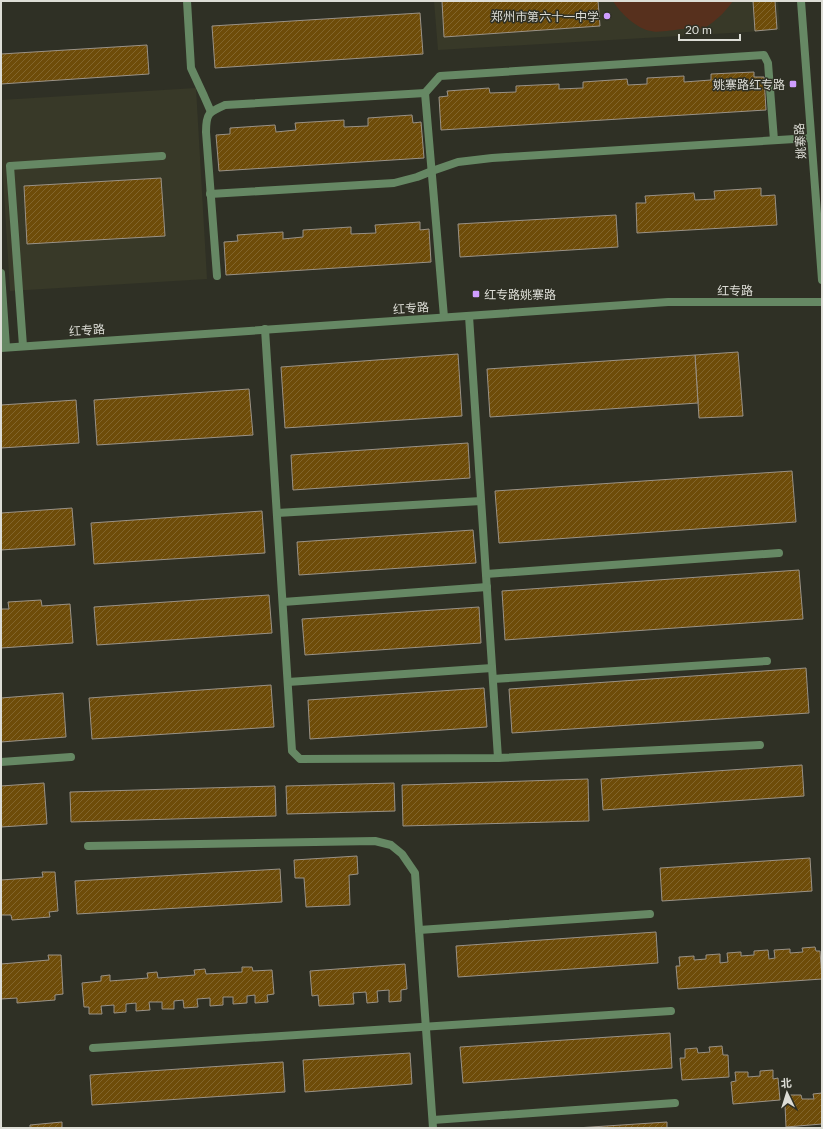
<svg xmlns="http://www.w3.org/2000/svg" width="823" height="1129" font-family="Lato,'Noto Sans SC',sans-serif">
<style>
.built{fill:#383928}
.pitch{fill:#57301d}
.building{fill:url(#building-hatch);stroke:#9a9287}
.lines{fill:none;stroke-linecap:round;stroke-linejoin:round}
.service{stroke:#668864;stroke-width:8}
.minor{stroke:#668864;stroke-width:8}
.tertiary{stroke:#668864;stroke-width:8}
.poi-dot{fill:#cf9dff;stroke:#2f3025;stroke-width:1.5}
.labels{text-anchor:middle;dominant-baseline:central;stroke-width:3;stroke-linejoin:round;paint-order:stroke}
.poi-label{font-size:12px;fill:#ddddd6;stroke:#2f3025;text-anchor:end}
.street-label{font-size:12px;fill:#ddddd6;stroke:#2f3025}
</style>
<defs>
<pattern id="building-hatch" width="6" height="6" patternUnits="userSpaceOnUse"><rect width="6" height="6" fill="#6e4c09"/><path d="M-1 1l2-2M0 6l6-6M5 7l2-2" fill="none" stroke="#82652c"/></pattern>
</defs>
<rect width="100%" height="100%" fill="#2f3025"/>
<g class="built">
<polygon points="434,1 778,1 780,30 438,50"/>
<polygon points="196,88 207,279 10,291 1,144 1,100"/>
</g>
<path class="pitch" d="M613,1H733C726,11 717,20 706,27C700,30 689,29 682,29C674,30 657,33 651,31C637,29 620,13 613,1Z"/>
<g class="building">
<polygon points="442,1 598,1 600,26 444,37"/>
<polygon points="753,1 775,1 777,29 755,31"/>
<polygon points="420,13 423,54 215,68 212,26"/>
<polygon points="147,45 149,74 1,84 1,54"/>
<polygon points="754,72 754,77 764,77 766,110 441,130 439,97 448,96 447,91 489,88 490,93 516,92 516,86 559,84 559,89 583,88 583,82 627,79 628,85 647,84 647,78 684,76 684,82 711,80 711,74"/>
<polygon points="412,115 413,123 421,122 424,158 219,171 216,135 230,134 230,128 275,125 276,132 296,130 295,123 344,120 344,127 368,126 368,118"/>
<polygon points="161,178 165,236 27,244 24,186"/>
<polygon points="761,188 761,196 775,195 777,225 637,233 636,203 646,203 645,196 694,193 695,200 715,199 714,191"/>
<polygon points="616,215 618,247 460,257 458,224"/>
<polygon points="420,222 420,230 429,229 431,262 226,275 224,242 238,241 237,235 283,232 283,239 303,237 303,230 351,227 351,234 376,233 375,225"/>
<polygon points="738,352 743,416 699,418 695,355"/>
<polygon points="458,354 462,416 285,428 281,367"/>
<polygon points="695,355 698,403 490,417 487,369"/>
<polygon points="249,389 253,435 97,445 94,400"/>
<polygon points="76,400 79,443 1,448 1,405"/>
<polygon points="468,443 470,478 293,490 291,455"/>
<polygon points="792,471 796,522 499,543 495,491"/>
<polygon points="72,508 75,545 1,550 1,513"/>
<polygon points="262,511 265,553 94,564 91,523"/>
<polygon points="473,530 476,563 299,575 297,542"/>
<polygon points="799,570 803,619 505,640 502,591"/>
<polygon points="269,595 272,633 97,645 94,607"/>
<polygon points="41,600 42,606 70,604 73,643 1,648 1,609 9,609 8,602"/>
<polygon points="479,607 481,643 305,655 302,619"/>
<polygon points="806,668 809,713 512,733 509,689"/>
<polygon points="271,685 274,727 92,739 89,698"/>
<polygon points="484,688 487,727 310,739 308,700"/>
<polygon points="63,693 66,737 1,742 1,698"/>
<polygon points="802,765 804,796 603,810 601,779"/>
<polygon points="588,779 589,821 403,826 402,785"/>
<polygon points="44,783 47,824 1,827 1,786"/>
<polygon points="394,783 395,811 287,814 286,786"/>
<polygon points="275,786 276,816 71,822 70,792"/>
<polygon points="357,856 358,874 349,875 350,905 306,907 304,878 295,878 294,860"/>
<polygon points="810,858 812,891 662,901 660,868"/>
<polygon points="280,869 282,902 77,914 75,881"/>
<polygon points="42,872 55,872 58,911 49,912 50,917 12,920 11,915 1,915 1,880 43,877"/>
<polygon points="656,932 658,963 458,977 456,946"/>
<polygon points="815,947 816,951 820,951 822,979 678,989 676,966 680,966 679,957 694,956 694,960 706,959 706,955 720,954 720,963 728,962 727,953 741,952 741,956 754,955 754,951 768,950 769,959 775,958 774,950 790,949 790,953 803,952 802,948"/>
<polygon points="48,955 61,955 63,994 55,995 55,1000 17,1003 17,998 1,999 1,964 49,960"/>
<polygon points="405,964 407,989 401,990 401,1001 389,1002 389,990 377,991 378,1002 367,1003 366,992 353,993 354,1004 319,1006 318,995 312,996 310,971"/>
<polygon points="242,967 252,967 253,971 272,970 274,994 267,995 268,1002 255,1003 255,995 247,996 247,1003 233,1004 233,997 223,997 223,1005 210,1006 210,998 197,999 198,1007 184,1008 183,1000 174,1001 174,1009 162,1009 162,1002 149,1002 150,1010 136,1011 136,1003 126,1004 126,1012 114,1013 114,1005 101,1006 102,1014 89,1014 89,1007 84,1007 82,983 101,981 101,976 110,975 110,981 148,978 147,973 157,972 158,978 195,975 194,970 205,969 206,974 242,972"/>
<polygon points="670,1033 672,1068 463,1083 460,1047"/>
<polygon points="722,1046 723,1055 728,1055 729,1077 682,1080 680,1058 685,1058 685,1049 697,1048 698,1053 710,1052 709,1047"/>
<polygon points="410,1053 412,1084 305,1092 303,1060"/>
<polygon points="283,1062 285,1092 92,1105 90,1075"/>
<polygon points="773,1070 773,1079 778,1078 780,1100 733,1104 731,1082 736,1081 735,1072 748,1072 748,1077 760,1076 760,1071"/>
<polygon points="822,1093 822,1124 786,1127 785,1105 789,1104 789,1095 801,1095 802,1099 814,1099 813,1094"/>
<polygon points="62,1122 62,1128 30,1128 30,1125"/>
<polygon points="667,1122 667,1128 576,1128"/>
</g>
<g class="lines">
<g class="service">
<polyline points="187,1 191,68 204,96 211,112"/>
<polyline points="425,93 440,76 764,55 768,63 774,140"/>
<polyline points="210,194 394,183 417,177 432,171 458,162 492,158 811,138"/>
<polyline points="1,273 6,347"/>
<path d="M217,276L206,132C206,113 209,112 225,105L425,93L444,317"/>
<polyline points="469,316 498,758"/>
<polyline points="265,329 292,751 300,759 498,758 760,745"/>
<polyline points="23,346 10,166 162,156"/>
<polyline points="277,513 481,501"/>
<polyline points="486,574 779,553"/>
<polyline points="283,602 487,587"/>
<polyline points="493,679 767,661"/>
<polyline points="288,682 492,668"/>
<polyline points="1,762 71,757"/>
<polyline points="88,846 375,841 391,845 402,854 415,873 433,1128"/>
<polyline points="419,930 650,914"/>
<polyline points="93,1048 671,1011"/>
<polyline points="433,1120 675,1103"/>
</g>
<polyline class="minor" points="801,1 822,280"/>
<polyline class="tertiary" points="1,348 668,302 822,302"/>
</g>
<g class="poi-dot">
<circle cx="607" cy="16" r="4"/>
<rect x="789" y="80" width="8" height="8" rx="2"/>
<rect x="472" y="290" width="8" height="8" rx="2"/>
</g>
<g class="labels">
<g class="poi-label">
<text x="599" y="16">郑州市第六十一中学</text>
<text x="785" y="84">姚寨路红专路</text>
<text x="484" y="294" text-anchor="start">红专路姚寨路</text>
</g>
<g class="street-label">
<text transform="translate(800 141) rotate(-94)">姚寨路</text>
<text x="735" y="290">红专路</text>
<text transform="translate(411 308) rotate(-4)">红专路</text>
<text transform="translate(87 330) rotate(-4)">红专路</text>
</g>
</g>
<rect width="823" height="1129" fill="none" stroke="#ddddd6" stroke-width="4"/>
<g transform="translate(787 1093) rotate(356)" stroke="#2f3025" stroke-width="3" paint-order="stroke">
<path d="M0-3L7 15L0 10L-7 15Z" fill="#ddddd6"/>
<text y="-6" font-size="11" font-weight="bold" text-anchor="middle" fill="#ddddd6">北</text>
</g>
<path d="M679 34v6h61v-6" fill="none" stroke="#ddddd6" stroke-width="2"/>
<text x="685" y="34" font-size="12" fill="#ddddd6" stroke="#2f3025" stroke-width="3" paint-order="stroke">20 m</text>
</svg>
